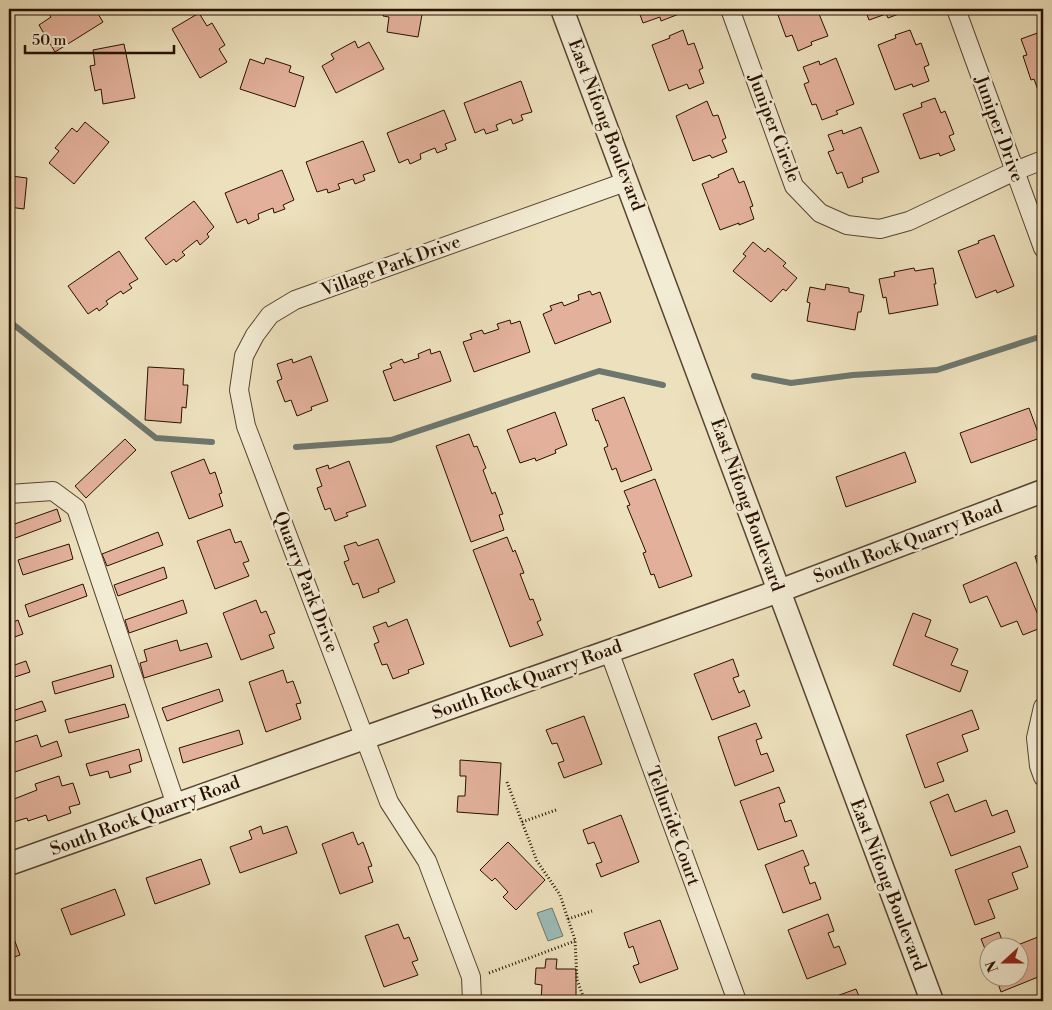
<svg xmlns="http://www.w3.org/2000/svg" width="1052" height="1010" font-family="'Libre Bodoni',serif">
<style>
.water{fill:#9bbcb8;stroke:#6d776e}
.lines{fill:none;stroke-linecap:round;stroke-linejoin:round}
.stream{stroke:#6d776e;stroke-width:6}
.building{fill:#e3b19b;stroke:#271000}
.minor-casing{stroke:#58442f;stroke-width:20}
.tertiary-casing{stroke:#58442f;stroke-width:25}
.path{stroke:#271000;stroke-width:3;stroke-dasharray:1 2.5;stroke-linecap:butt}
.minor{stroke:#f3ecd4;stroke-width:18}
.tertiary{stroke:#f3ecd4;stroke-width:22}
.labels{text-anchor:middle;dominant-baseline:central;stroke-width:5;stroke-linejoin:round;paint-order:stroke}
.street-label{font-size:18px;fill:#271000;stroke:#f3ecd4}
</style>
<rect width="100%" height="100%" fill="#ede1bd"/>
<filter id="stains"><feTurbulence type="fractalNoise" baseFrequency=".004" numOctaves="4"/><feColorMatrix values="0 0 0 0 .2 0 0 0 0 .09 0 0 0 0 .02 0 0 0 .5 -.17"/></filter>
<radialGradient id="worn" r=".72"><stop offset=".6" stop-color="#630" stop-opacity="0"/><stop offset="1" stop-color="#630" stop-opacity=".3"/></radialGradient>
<polygon class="water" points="552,908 563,936 548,941 537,913"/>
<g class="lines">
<g class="stream">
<polyline points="9,321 156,438 212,442"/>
<polyline points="754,376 791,383 853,375 937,370 1036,338"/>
<polyline points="296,447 391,440 599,371 663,385"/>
</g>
</g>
<g class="building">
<polygon points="53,9 95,9 103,22 55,52 39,25 51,17 48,12"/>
<polygon points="385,9 423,9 418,37 387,32 389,17 383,16"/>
<polygon points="638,9 677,9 679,14 661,21 660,17 643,23"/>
<polygon points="782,9 817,9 828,36 811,42 812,45 798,51 792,35 786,37 778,15 783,13"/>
<polygon points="865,9 903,9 904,12 888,18 886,14 869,20"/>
<polygon points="199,13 207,26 212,23 225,45 219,49 227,62 200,78 172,29"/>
<polygon points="683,30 688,45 694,43 703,68 699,70 704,83 689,89 687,84 669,91 652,45 670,38 669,36"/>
<polygon points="910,30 916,45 921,43 929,65 924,67 929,81 913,87 912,84 895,90 878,45 896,38 895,35"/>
<polygon points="1043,31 1043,104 1034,79 1031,80 1023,56 1027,55 1021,39"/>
<polygon points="355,41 358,48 369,42 384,69 336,93 322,66 334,59 331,54"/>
<polygon points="124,44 135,98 103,104 101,89 95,91 90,66 95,65 93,50"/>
<polygon points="266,58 291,66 289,72 304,77 295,107 240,89 250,59 264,64"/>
<polygon points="836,58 854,104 836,111 838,114 822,120 816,104 812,105 804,84 809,82 803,67 819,61 820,65"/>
<polygon points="521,81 532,112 521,115 523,120 513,124 511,119 496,125 498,130 486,134 484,129 475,133 464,103"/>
<polygon points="935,98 941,113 945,111 954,134 949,136 955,150 940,156 939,153 920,159 903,114 922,107 921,103"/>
<polygon points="707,101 713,116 718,115 726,138 722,140 727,152 712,158 710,155 693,161 676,116"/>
<polygon points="444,110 456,140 445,144 447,149 437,153 435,148 420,154 421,159 410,164 408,159 399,163 387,133"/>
<polygon points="85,122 109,142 74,184 49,163 59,151 55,148 72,128 77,132"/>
<polygon points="861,127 879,172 862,178 863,182 848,188 842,172 837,174 828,152 834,150 828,135 842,130 843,134"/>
<polygon points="363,141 375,171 363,175 365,180 355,184 353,179 338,184 340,189 328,193 327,189 317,192 306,162"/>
<polygon points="733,168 739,183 744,181 753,206 750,207 754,219 739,225 739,223 720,230 702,184 719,177 718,175"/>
<polygon points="9,169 11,170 11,176 27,178 24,209 9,207"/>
<polygon points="282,170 294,200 283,205 285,209 274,213 273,208 258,214 259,219 248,224 246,219 237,223 225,193"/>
<polygon points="194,201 214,227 207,234 209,237 200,245 197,240 182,252 185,255 176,262 174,259 166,265 145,238"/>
<polygon points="994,235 1014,286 997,293 996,290 976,298 958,251 979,243 978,241"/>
<polygon points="753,242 765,252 768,248 786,263 783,266 797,278 786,291 783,289 771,302 733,271 746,256 743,254"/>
<polygon points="119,251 138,279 129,284 132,288 123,294 121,291 106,301 108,304 99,311 97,308 88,314 68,286"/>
<polygon points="914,268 915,271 933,268 936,284 934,284 938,305 889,314 886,297 883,298 879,279 895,276 894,272"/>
<polygon points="826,284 849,288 849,292 864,295 861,312 858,312 855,330 807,321 810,303 807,302 810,287 825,290"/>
<polygon points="590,291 592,295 600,292 611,322 555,344 543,314 552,310 550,306 562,302 564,306 579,300 578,295"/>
<polygon points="510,320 511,324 520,321 530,352 474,372 463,342 472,339 470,334 482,330 484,334 499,329 497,324"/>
<polygon points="430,349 431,354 440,351 451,381 394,401 383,371 392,368 390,364 402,359 404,363 419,358 418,354"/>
<polygon points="311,356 328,401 311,407 312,410 297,416 291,400 285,402 277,381 282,379 277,364 292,359 293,363"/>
<polygon points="148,367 184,369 183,385 188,385 186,408 182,407 181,423 145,420"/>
<polygon points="624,397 652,470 621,482 616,468 612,470 604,448 608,446 598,420 596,421 592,409"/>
<polygon points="1029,408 1040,438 971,463 960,433"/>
<polygon points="555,412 567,445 555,450 556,453 536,461 535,458 520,463 507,430"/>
<polygon points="469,434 474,447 477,446 486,468 483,470 492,494 495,492 503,514 499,515 504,530 471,542 436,446"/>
<polygon points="125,439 136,450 86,498 75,486"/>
<polygon points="905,452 916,482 846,507 836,477"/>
<polygon points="204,459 210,474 215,472 222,493 219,494 223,506 189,519 171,472"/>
<polygon points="349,461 366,506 346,513 348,516 335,521 330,508 325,510 317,488 322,486 316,469 328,465 329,469"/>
<polygon points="655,479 692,576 659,588 654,574 651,575 643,553 646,552 627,506 630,505 624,491"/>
<polygon points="57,509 61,521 10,540 9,526"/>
<polygon points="230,529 235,543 241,541 249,561 243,563 249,576 215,589 197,541"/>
<polygon points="158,532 163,545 107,566 102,554"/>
<polygon points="507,537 513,552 515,550 524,573 520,574 530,600 533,599 541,620 537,622 543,635 510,647 473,550"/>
<polygon points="378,539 395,582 378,589 379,592 363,598 358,583 353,585 344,562 349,560 344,546 356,542 358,546"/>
<polygon points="69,544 73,559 23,575 18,560"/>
<polygon points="1043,554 1043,583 1035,556"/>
<polygon points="1016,562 1043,627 1023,635 1017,621 1001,627 987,596 970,603 963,585"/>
<polygon points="164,567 167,578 118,596 114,585"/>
<polygon points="83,584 87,596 29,617 25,605"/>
<polygon points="183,600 187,613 129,633 125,620"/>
<polygon points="256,600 261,613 266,611 275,633 269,635 274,648 241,660 223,613"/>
<polygon points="913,613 931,620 925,636 958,649 951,665 968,671 960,692 893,665"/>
<polygon points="407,619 424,664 408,670 409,673 393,679 387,664 382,665 374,644 379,642 373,627 386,622 388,627"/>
<polygon points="18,620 23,634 9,639 9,624"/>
<polygon points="177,640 180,651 207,643 212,657 144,678 140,663 147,661 144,650"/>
<polygon points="733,659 739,676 733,678 739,693 744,690 750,706 712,720 694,674"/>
<polygon points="26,661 30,672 9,679 9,667"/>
<polygon points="111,665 114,677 55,694 52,682"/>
<polygon points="283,670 287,683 293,681 301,703 296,704 301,719 266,732 249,682"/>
<polygon points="219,689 223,701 167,721 162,708"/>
<polygon points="42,701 46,711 9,723 9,712"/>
<polygon points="125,704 129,717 69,733 65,720"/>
<polygon points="972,710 979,729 962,735 968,751 937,763 944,781 925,788 906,735"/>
<polygon points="584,716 602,764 564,778 558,763 564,761 557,743 552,744 546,730"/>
<polygon points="756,723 762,738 756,740 761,755 767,753 774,771 735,786 718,737"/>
<polygon points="239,730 243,744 183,763 179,748"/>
<polygon points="37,735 41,747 57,741 62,756 9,774 9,744"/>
<polygon points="139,749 142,761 129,765 131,772 110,778 108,771 90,776 86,764"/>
<polygon points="460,760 501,763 498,815 457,812 458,796 465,796 466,776 460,776"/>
<polygon points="59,776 62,786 73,783 80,804 69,807 71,813 48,821 46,815 28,821 27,818 10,823 9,801 37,790 35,784"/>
<polygon points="779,787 785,802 779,804 785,822 791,820 797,836 758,850 740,801"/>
<polygon points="948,794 955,812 986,800 992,816 1007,810 1015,832 951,856 930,802"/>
<polygon points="621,815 639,862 601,877 596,864 602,862 594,842 588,844 583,830"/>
<polygon points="261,826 263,834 287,826 297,853 240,873 230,847 252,839 249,831"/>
<polygon points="353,832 358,845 363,842 372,866 368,867 373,882 340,894 322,844"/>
<polygon points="508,842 545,880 516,910 503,897 508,892 495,878 492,881 480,870"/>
<polygon points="1020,846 1028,867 1012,873 1018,889 988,900 995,918 975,925 955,870"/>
<polygon points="803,850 809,865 804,867 810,884 815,882 821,899 783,913 765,865"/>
<polygon points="201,859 210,884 155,904 146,878"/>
<polygon points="115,889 125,915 71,935 61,909"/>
<polygon points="828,914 834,931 828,933 834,948 839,946 846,964 807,979 788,930"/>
<polygon points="660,920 678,969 640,983 633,966 639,964 633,946 629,948 624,933"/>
<polygon points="398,924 404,939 409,937 418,960 412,962 418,975 384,987 365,936"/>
<polygon points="10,928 20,955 9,959 9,929"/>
<polygon points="999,932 1005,948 990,948 990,961 981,939"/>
<polygon points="1038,937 1043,951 1043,975 1001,992 996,978 1020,978 1020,948 1010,948"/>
<polygon points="546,959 557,959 556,969 576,969 576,1001 541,1001 542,985 535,984 536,968 545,968"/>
<polygon points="856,989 861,1001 823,1001"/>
</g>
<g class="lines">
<defs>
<g id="minor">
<polyline points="730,9 794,186 820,213 847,225 880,229 909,221 1015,171 1043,160"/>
<polyline points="956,9 1043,248"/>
<polyline points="9,494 53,491 76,508 176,805"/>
<polyline points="609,651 737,1001"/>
<polyline points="1043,707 1036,738 1039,766 1043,777"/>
<polyline points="472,1001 471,977 427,861 389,802 246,426 239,390 244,356 255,335 270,315 295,300 628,181"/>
</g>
<g id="tertiary">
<polyline points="562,9 932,1001"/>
<polyline points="9,864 779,591 1043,491"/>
</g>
</defs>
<use href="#minor" class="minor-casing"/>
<use href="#tertiary" class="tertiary-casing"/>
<g class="path">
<polyline points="507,782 522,822"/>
<polyline points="556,810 522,822 537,861 560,895 575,940 577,980 585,1001"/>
<polyline points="568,919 592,911"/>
<polyline points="489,973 575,941"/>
</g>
<use href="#minor" class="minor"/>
<use href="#tertiary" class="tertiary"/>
</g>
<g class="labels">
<g class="street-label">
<text transform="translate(606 125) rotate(69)">East Nifong Boulevard</text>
<text transform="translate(774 128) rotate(69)">Juniper Circle</text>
<text transform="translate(999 129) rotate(70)">Juniper Drive</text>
<text transform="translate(391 266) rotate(-20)">Village Park Drive</text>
<text transform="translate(747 505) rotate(70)">East Nifong Boulevard</text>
<text transform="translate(908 542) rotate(-21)">South Rock Quarry Road</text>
<text transform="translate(306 582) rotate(69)">Quarry Park Drive</text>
<text transform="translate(527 680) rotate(-20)">South Rock Quarry Road</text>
<text transform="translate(145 816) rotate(-20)">South Rock Quarry Road</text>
<text transform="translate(673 826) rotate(70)">Telluride Court</text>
<text transform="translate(888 885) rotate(69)">East Nifong Boulevard</text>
</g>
</g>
<rect width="1052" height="1010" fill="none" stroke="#ede1bd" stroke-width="30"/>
<rect x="10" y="10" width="1032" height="990" fill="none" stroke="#271000" stroke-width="2.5"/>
<rect x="15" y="15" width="1022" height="980" fill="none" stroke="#271000"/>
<g transform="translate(1004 962) rotate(249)"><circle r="24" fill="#f3ecd4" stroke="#a1947f"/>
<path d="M0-4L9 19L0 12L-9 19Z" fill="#8f2418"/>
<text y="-8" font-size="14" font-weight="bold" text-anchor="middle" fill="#271000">N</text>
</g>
<path d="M25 45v8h149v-8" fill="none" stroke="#271000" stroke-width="2.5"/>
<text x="32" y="45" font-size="15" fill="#271000" stroke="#f3ecd4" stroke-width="4" paint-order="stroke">50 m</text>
<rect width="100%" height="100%" filter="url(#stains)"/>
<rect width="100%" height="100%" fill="url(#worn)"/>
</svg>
